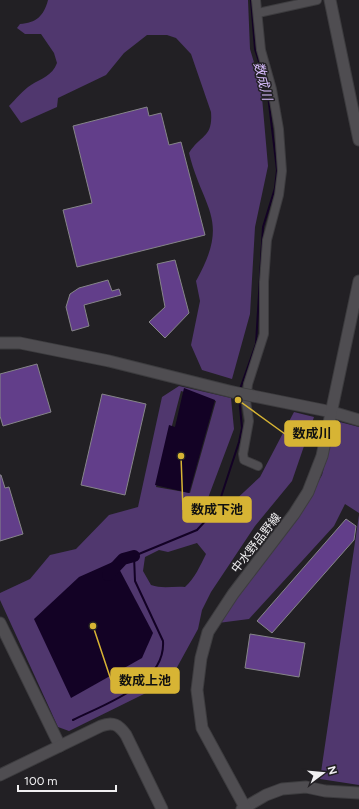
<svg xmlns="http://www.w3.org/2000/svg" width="359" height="809" font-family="Figtree,'Noto Sans JP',sans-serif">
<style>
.green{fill:#50376e;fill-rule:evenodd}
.water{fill:#130225}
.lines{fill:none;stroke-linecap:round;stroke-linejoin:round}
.stream{stroke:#130225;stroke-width:2}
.river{stroke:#130225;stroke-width:12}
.building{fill:#623e8a;stroke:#868589}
.street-casing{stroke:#3d3c3f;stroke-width:10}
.secondary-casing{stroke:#3d3c3f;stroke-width:13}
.street{stroke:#4f4d51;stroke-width:8}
.secondary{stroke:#4f4d51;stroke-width:11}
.secondary-bridge-casing{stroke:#3d3c3f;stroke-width:13;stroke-linecap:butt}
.secondary-bridge{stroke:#4f4d51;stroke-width:11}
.labels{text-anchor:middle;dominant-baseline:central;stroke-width:3;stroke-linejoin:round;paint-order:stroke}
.street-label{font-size:12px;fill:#f0eff1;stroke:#222024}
.water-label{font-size:13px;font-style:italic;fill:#d8bdfd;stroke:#222024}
.leader{fill:none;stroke:#d7b434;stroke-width:1.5}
.callout-dot{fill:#d7b434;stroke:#222024;stroke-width:1.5}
.callout{fill:#d7b434;stroke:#d7b434;stroke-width:1.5}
.callout-label{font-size:13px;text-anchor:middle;font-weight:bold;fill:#111}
</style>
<rect width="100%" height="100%" fill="#222024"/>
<g class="green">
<path d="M48,0H248L250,49L261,86L268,166L255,227L250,314L232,379L202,370L191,345L200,301L196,281C231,219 203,210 189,153C201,134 213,138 211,112L191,54L176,38L167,35H147L124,53L106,75L58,98L57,107L21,123L9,106C16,99 23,90 31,85C42,78 52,76 57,63L54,53L41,34H25L17,28L20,24C36,23 44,16 48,0Z"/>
<path d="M179,386L231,398L234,429L208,498L196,512L214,520L260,477L294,412L314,417L292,481L255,526L211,592L202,610L198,629L175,671L148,692L69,731L58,727L0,600V593L30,579L50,555L76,549L109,515L138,507L162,397ZM181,391L216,401L190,493L156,487ZM197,543L206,554C200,566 195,578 185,587C173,586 162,589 151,585L143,571L145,557L159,550L168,552Z"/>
<polygon points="336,421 359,427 359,513 345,504 334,526 249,619 218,623 302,511 322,475"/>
<polygon points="359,515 359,785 320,779"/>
</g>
<g class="water">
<polygon points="184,388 215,400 189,493 155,485 169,425 175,427"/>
<polygon points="115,561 153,633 142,658 71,698 34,619 79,577"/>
</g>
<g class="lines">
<g class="stream">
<polyline points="240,389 256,344 263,227 275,188 277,170 267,87 255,49 251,0"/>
<path d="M73,720C105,704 166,684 163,641L135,581L134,556L197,530L210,516L220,500L239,442L242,428L239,397"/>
</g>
<polyline class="river" points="108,575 123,559 134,556"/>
</g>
<g class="building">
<polygon points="147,107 149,116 161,113 169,145 181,142 205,235 77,267 63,210 92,203 73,126"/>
<polygon points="175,260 189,313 165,338 149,322 165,307 157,264"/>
<polygon points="108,280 112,291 119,289 121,295 84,305 89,326 72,331 66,307 70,294 79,288"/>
<polygon points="37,364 51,412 3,426 0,416 0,374"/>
<polygon points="102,394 146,404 125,495 81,485"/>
<polygon points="0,475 1,475 5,488 9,487 23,534 0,541"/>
<polygon points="346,519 356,526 354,540 272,633 257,621"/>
<polygon points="250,634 305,643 299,677 245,668"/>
</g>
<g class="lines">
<defs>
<g id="street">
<polyline points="256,0 261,50 272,89 279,129 282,171 279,195 267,240 264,282 264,334 248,384 246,401 249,421 243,454 244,460 258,466"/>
<polyline points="258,13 317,0"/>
</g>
<g id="secondary">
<polyline points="330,0 359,140"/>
<polyline points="0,343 20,343 109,361 233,392"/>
<polyline points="253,396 332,412 359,420"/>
<polyline points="0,623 60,746"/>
<path d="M0,775L101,726C113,721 119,725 126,735L162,809"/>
<polyline points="242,809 266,795 282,789 306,787 325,791 359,793"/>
<polyline points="246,809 202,728 197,690 201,658 208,632 233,594 294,514 308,492 322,456 359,281"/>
</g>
</defs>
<use href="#street" class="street-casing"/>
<use href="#secondary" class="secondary-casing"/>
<use href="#street" class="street"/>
<use href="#secondary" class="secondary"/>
<defs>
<polyline id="secondary-bridge" points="233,392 253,396"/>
</defs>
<use href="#secondary-bridge" class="secondary-bridge-casing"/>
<use href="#secondary-bridge" class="secondary-bridge"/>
</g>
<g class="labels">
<g class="street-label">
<text transform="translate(256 543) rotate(-52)">中水野品野線</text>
</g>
<g class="water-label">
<text transform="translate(263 81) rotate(76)">数成川</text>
</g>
</g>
<path class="leader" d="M238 400L285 434M181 456L183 510M93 626L111 680"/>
<g class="callout-dot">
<circle cx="238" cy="400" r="4"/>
<circle cx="181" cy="456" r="4"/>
<circle cx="93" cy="626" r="4"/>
</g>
<g class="callout">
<rect x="285" y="421" width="55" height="25" rx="4"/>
<rect x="183" y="497" width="68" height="25" rx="4"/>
<rect x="111" y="668" width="68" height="25" rx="4"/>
</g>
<g class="callout-label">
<text x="312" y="438">数成川</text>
<text x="217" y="514">数成下池</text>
<text x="145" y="685">数成上池</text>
</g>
<g transform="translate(323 773) rotate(74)" stroke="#222024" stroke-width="3" paint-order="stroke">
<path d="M0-3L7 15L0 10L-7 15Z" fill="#f0eff1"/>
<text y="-6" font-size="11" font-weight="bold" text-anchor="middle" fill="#f0eff1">N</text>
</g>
<path d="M18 785v6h98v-6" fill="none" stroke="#f0eff1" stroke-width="2"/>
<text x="24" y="785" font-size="12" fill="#f0eff1" stroke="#222024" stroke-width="3" paint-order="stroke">100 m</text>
</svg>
